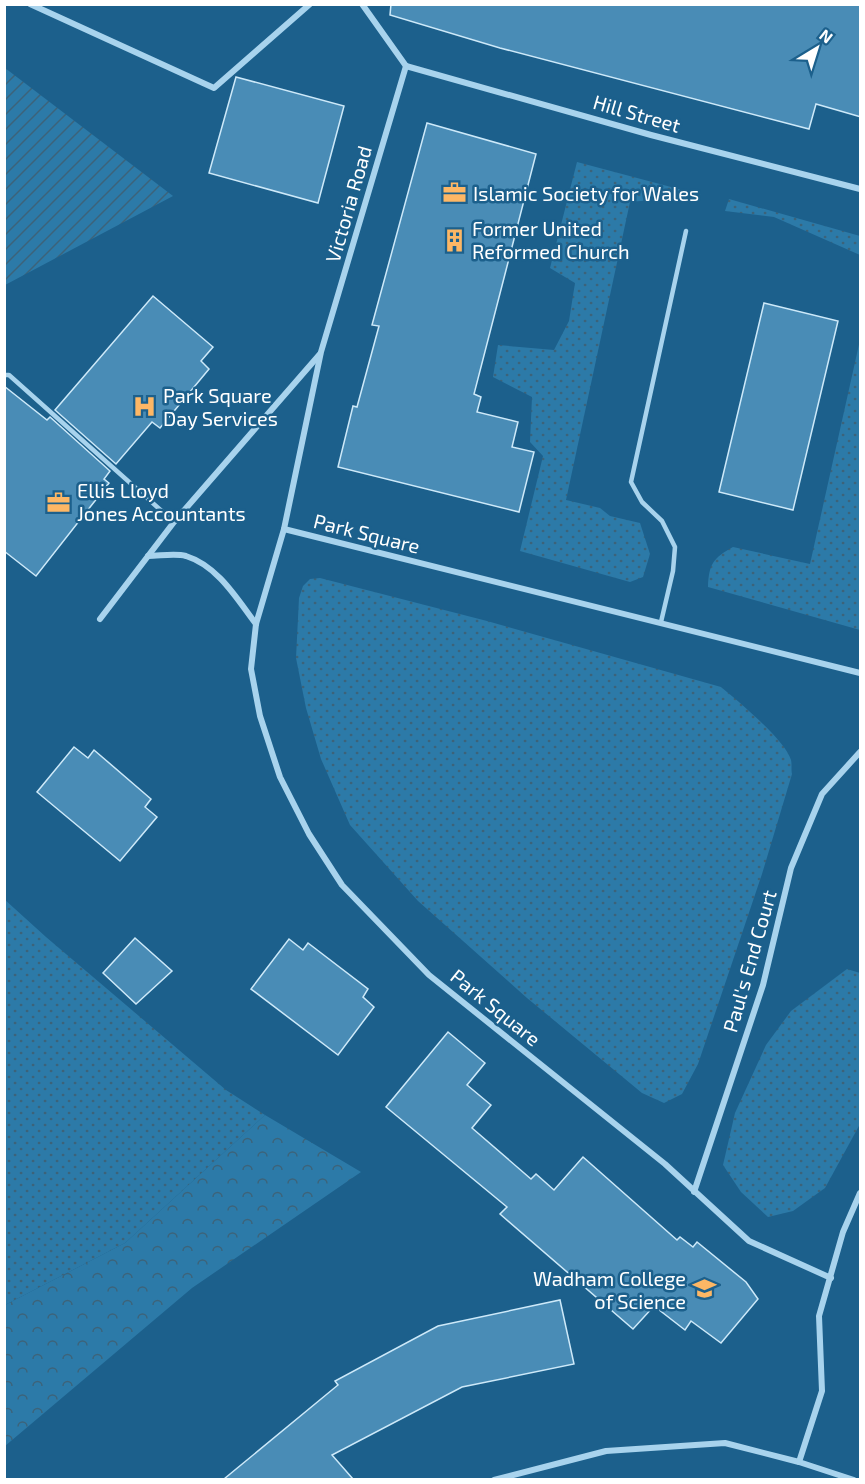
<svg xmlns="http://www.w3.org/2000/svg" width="865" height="1484" font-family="'Exo 2',sans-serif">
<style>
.grass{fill:url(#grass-dots)}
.forest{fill:url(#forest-crowns)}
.garden{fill:url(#garden-furrows)}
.building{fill:#498cb6;stroke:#cde9f9;stroke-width:1.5}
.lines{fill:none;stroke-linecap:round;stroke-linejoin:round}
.service{stroke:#a8d3ed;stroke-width:4.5}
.minor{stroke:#a8d3ed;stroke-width:6}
.labels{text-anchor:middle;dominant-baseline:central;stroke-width:5;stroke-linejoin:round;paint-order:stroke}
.street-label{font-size:20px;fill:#fff;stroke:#1c608c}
.poi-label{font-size:20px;fill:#fff;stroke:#1c608c;text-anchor:start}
</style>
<defs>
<pattern id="grass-dots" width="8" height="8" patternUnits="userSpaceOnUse" patternTransform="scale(1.5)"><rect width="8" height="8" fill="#2c7aa8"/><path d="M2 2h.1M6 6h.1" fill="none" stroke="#3c637a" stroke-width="1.8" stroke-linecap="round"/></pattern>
<pattern id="forest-crowns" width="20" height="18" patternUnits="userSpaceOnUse" patternTransform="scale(1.5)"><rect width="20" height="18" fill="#2c7aa8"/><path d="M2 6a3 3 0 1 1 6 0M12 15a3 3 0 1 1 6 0" fill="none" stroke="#3c637a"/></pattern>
<pattern id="garden-furrows" width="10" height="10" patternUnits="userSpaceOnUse" patternTransform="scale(1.5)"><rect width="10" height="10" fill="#2c7aa8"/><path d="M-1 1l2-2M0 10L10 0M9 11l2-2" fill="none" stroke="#3c637a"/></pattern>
</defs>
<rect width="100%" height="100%" fill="#1c608c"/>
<g class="grass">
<polygon points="577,162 701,195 630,202 566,500 600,508 610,516 640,523 650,554 643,577 630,582 520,551 543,456 530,442 532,397 493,377 498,345 554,350 569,321 575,283 550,268"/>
<polygon points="729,199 860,236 860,255 774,217 725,211"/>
<path d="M860,340V630L708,587C709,564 713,558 733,547L810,564Z"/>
<path d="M320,578L487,621L721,687C738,701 785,740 791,760C792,764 791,770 792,774L762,874L698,1064L682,1094L664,1103L642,1093L527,998L418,901L350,825L321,759L306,708L296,658L299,598L303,586L310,579Z"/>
<polygon points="4,899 46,937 226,1090 265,1115 125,1243 5,1305"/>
<polygon points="847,969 860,973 860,1124 825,1188 793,1211 768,1217 741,1192 723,1165 735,1113 766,1045 791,1011"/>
</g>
<polygon class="forest" points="265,1115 361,1172 192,1288 5,1446 5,1305 125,1243"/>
<polygon class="garden" points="5,68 173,196 5,285 4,285"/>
<g class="building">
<polygon points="391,4 861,4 861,117 816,104 809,129 500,48 390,15"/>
<polygon points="236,77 344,106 318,203 209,173"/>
<polygon points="427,123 536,154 474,394 481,397 477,412 518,422 512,447 534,452 519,512 338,467 353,406 357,407 379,326 372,325"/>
<polygon points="153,296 213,347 201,361 209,369 160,428 152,422 116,464 55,410"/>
<polygon points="764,303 838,321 793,510 719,492"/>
<polygon points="4,386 47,420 50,417 110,471 104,479 109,483 36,576 4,551"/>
<polygon points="74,747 88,758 94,750 151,799 145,807 157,817 120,861 37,792"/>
<polygon points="135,938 172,971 136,1004 103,973"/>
<polygon points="289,939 303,950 308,943 368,989 363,997 374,1007 338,1055 251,989"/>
<polygon points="448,1032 485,1063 467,1085 491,1105 472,1128 531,1179 536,1174 554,1190 583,1157 677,1240 680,1237 693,1247 697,1242 746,1282 758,1299 721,1343 691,1321 685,1330 654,1306 633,1329 500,1214 507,1207 386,1107"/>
<polygon points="560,1300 574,1364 462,1387 332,1455 353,1479 224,1479 338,1385 335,1381 438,1326"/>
</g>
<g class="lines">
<g class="service">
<polyline points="4,375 9,375 174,522"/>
<polyline points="661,622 673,571 675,547 662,521 642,502 631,482 686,231"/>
</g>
<g class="minor">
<polyline points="30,4 214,88 310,4"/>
<polyline points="362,4 406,66"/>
<polyline points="406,66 321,352 284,529 256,624 251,669 260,716 280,777 309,834 342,885 429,975 665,1164 749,1241 831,1278"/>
<polyline points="406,66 651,135 860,189"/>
<polyline points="284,529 860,673"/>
<path d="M148,556C160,556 175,553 186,556C218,566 237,599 256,624"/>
<polyline points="100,619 174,522 320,354"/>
<polyline points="694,1192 763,985 791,868 822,794 860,752"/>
<polyline points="494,1480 606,1451 725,1443 799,1462"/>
<polyline points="854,1480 799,1462 822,1391 819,1316 843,1232 860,1193"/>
</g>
</g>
<defs>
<symbol id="office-bare" viewBox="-9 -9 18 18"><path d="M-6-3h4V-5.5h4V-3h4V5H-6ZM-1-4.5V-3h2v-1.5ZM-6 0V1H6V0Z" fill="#fdb765" stroke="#1c608c" stroke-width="2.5" paint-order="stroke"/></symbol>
<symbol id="building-bare" viewBox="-9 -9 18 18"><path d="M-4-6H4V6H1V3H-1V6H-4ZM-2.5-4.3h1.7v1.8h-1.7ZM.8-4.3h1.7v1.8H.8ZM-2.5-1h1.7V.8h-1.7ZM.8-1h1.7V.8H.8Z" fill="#fdb765" stroke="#1c608c" stroke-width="2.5" paint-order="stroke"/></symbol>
<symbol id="hospital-bare" viewBox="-9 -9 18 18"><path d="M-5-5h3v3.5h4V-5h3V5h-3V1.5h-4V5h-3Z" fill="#fdb765" stroke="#1c608c" stroke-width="2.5" paint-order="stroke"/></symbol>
<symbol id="university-bare" viewBox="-9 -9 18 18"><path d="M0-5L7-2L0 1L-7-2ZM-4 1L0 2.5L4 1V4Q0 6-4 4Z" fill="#fdb765" stroke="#1c608c" stroke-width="2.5" paint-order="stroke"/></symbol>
</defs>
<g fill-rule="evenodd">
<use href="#office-bare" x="438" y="176" width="33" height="33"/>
<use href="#building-bare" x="438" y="224" width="33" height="33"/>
<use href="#hospital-bare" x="128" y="390" width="33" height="33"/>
<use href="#office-bare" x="42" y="486" width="33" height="33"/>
<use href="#university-bare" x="688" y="1272" width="33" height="33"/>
</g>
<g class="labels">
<g class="street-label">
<text transform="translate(637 113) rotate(16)">Hill Street</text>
<text transform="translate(348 204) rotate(-74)">Victoria Road</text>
<text transform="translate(367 533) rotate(14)">Park Square</text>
<text transform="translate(749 961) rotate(-74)">Paul's End Court</text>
<text transform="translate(496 1007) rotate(39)">Park Square</text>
</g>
<g class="poi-label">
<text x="473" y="193">Islamic Society for Wales</text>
<text x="472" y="228">Former United<tspan x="472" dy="23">Reformed Church</tspan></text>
<text x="163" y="395">Park Square<tspan x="163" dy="23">Day Services</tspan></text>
<text x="77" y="490">Ellis Lloyd<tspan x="77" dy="23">Jones Accountants</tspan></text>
<text x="686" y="1278" text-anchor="end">Wadham College<tspan x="686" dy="23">of Science</tspan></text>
</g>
</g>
<rect width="865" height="1484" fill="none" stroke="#ffffff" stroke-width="12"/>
<g transform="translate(817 48) rotate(38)" stroke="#1c608c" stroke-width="4.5" paint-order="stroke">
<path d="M0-4.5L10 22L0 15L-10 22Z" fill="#ffffff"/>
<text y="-9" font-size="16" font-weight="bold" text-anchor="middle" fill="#ffffff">N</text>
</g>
</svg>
